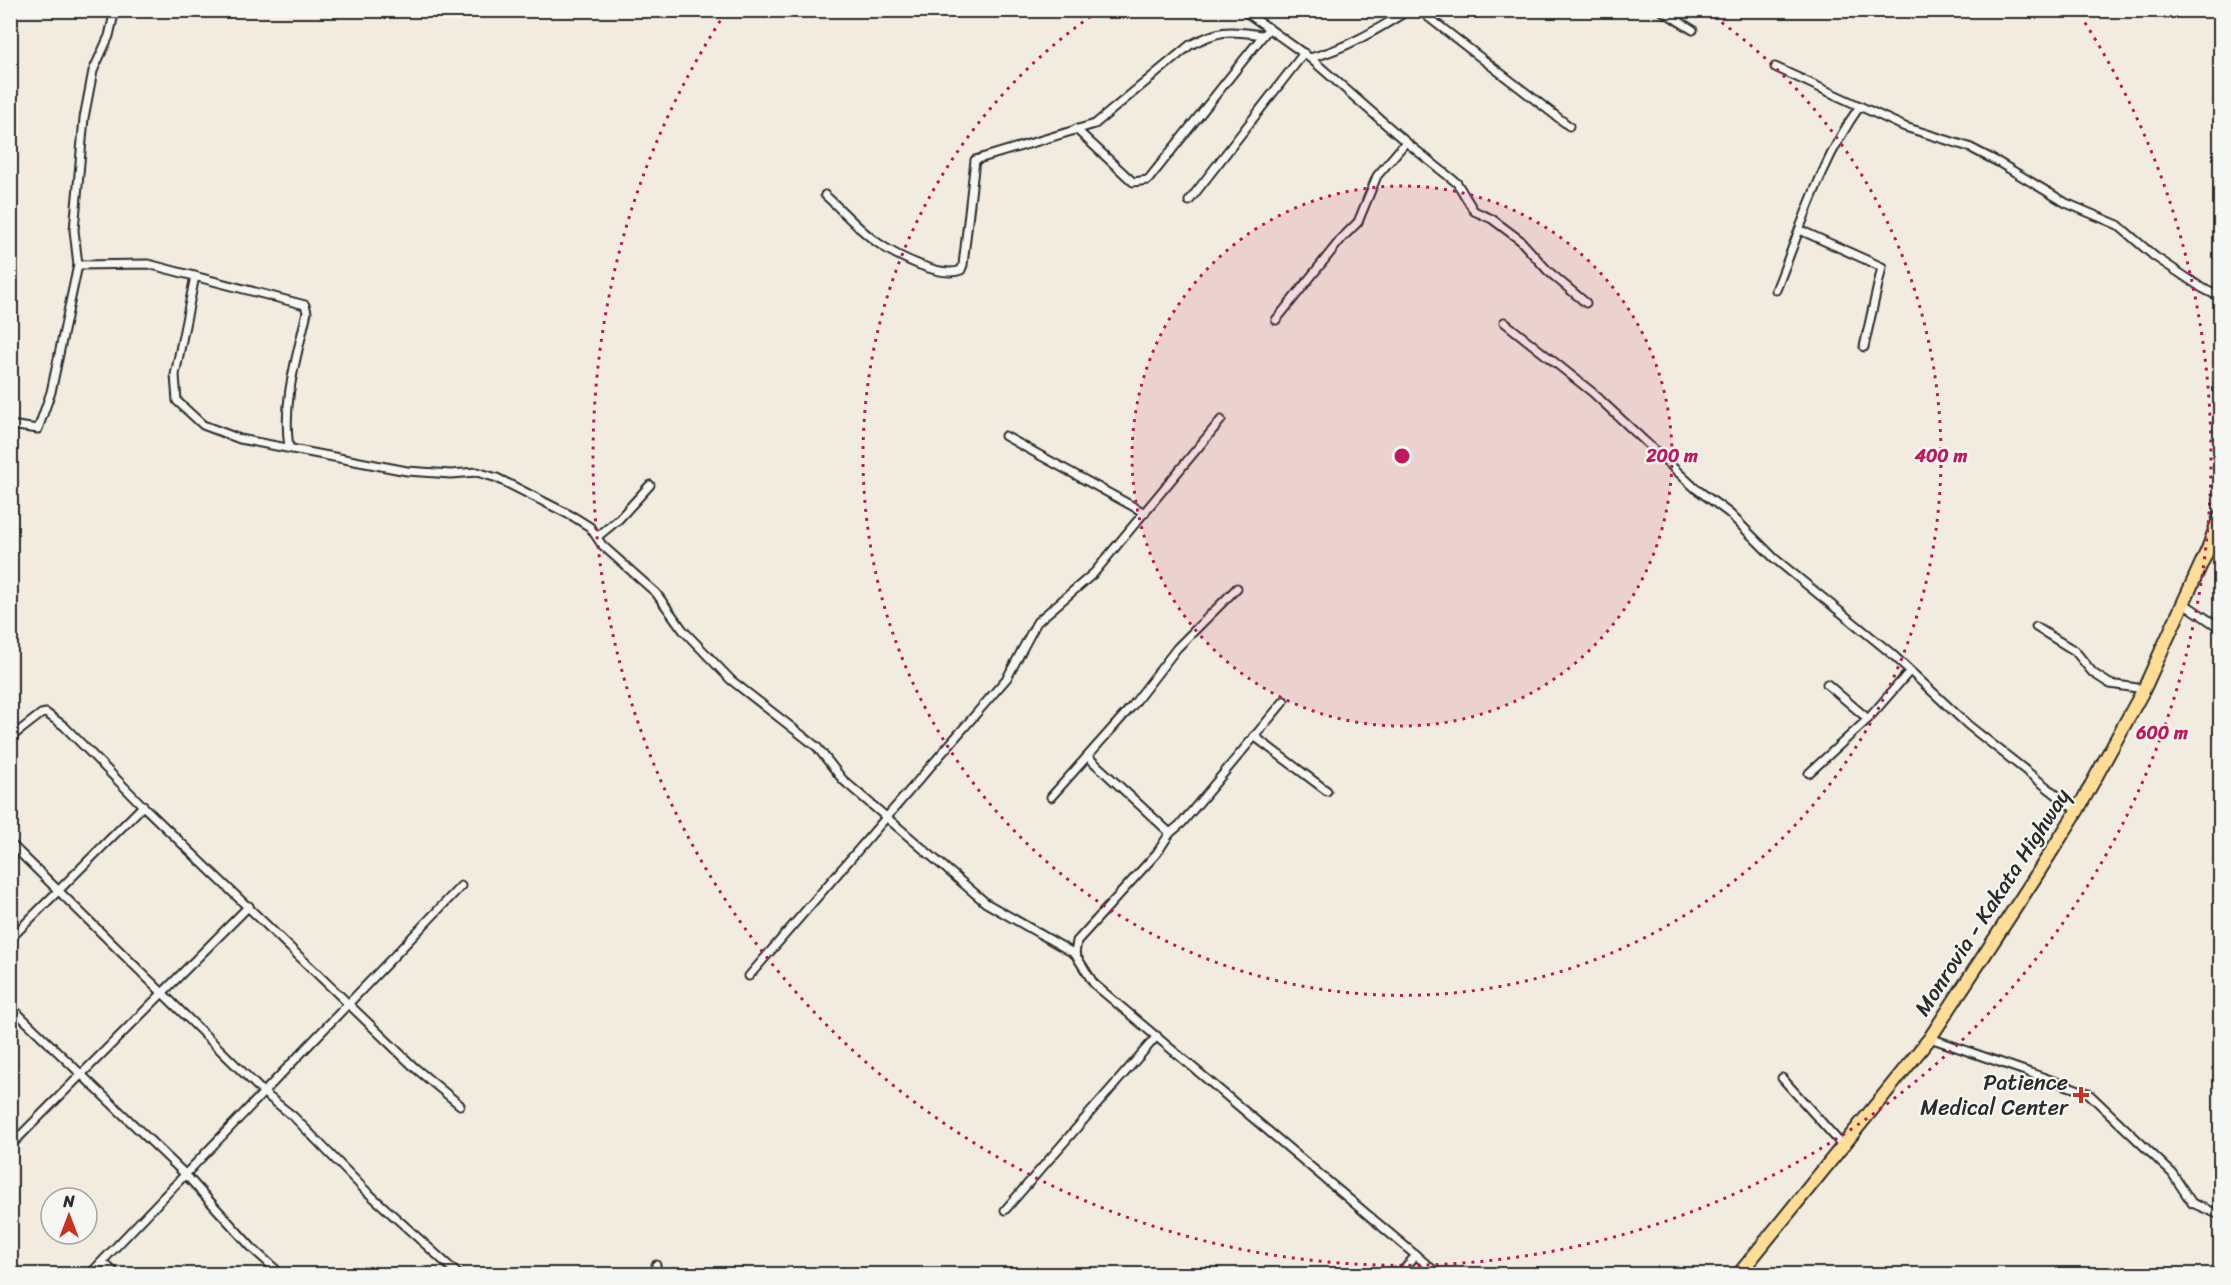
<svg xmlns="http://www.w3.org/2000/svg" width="2231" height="1285" font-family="Sriracha,sans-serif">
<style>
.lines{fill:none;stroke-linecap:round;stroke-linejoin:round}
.minor-casing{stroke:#2b2b2b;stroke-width:11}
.trunk-casing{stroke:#2b2b2b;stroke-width:16}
.minor{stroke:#f6f6f2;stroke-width:7}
.trunk{stroke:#fedd96;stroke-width:12}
.ring{fill:none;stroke:#c2185b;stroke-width:3;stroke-dasharray:3 6}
.poi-dot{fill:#c8321e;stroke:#f6f6f2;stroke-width:2}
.labels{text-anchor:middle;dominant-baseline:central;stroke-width:4.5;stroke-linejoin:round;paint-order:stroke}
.street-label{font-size:22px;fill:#2b2b2b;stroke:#f6f6f2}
.poi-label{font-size:22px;fill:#2b2b2b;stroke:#f6f6f2;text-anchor:end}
.centre{fill:#c2185b;stroke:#f6f6f2;stroke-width:3}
.ring-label{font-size:18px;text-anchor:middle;font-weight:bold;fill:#c2185b;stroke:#f6f6f2;stroke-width:4.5;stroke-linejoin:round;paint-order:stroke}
</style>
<rect width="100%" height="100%" fill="#f1ecdf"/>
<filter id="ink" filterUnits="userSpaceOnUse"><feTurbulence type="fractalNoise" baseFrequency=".0167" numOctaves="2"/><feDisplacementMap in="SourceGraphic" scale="12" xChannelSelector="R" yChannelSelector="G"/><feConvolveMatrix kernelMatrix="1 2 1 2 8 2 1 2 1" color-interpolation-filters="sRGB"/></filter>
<g filter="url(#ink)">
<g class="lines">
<defs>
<g id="minor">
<path d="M1243,10L1310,58C1346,49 1378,29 1409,10"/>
<polyline points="1419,10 1569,126"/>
<polyline points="1661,10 1693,30"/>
<polyline points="1775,67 1905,127 1969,147 1998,162 2066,203 2118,225 2154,256 2202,288 2220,297"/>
<polyline points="1076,129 1133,182 1148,180 1269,28"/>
<polyline points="1406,142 1457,183 1474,211 1492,219 1520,240 1548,271 1586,303"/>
<path d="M825,195C842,210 859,230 878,243C895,255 941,279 961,270L963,265L975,160L1095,124L1190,45C1223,28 1229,31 1263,35"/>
<polyline points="1189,201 1304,53"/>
<polyline points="1800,230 1882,267 1864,347"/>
<path d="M78,265L148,264L305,305L307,312C297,357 282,402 289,447"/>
<polyline points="195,276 175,375 177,401 203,425 240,439 407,471 451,474 477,472 497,478 574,517 590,527 602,545 656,593 683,630 731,680 817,747 843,780 986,903 1075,954 1094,984 1438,1274"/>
<path d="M1776,290C1801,228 1821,160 1860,106"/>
<polyline points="1276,320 1342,238 1358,222 1377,176 1406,142 1310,58"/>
<polyline points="1504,322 1592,392 1695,488 1729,513 1774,558 1892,654 1968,725 2077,811"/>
<polyline points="10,425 38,429 51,392 78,265 74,230 84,118 93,71 109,36 115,10"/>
<polyline points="1005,436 1145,513"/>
<polyline points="597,537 619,519 650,485"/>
<polyline points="2208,549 2220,549"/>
<polyline points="2182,602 2220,628"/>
<polyline points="2036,627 2075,651 2093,673 2110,684 2144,689"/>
<polyline points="1827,684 1868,719"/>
<polyline points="1254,736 1327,791"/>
<polyline points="10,738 41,714 46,713 64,726 143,806 414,1067 460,1105"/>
<polyline points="1809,773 1868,719 1909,672"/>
<polyline points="1051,797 1133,705 1177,648 1237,588"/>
<polyline points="1170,833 1182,823 1284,701"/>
<polyline points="10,843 264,1093 294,1117 364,1189 458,1274"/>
<polyline points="10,939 143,806"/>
<polyline points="1075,954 1077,941 1157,853 1170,833 1088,757"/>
<polyline points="749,976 1007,678 1037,622 1094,573 1221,420"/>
<polyline points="10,1006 186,1175 253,1249 281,1274"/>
<polyline points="1930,1038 2088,1093 2172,1173 2192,1203 2220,1215"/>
<polyline points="1782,1078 1843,1146"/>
<polyline points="10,1146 249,906"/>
<polyline points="1005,1210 1157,1036"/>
<polyline points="103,1262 116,1274"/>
<polyline points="656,1265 657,1274"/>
<polyline points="90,1274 461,886"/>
<polyline points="1400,1274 1416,1255"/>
</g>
<polyline id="trunk" points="1739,1274 1930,1038 2034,879 2077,811 2144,689 2208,549 2220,516"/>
</defs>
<use href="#minor" class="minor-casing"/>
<use href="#trunk" class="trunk-casing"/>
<use href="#minor" class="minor"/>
<use href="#trunk" class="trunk"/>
</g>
</g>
<circle cx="1402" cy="456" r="270" fill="#c2185b" fill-opacity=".12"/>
<g class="ring">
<circle cx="1402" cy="456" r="270"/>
<path d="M1707 12A539 539 0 1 1 1097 12"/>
<path d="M2080 15A809 809 0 1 1 724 15"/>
</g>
<path class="poi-dot" d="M2078 1086h6v6h6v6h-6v6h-6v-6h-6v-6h6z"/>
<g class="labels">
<g class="street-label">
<text transform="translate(1992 902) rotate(-57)">Monrovia - Kakata Highway</text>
</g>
<g class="poi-label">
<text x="2068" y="1082">Patience<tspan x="2068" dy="25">Medical Center</tspan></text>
</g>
</g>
<circle cx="1402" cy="456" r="9" class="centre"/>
<g class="ring-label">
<text x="1672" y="462">200 m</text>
<text x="1941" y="462">400 m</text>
<text x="2162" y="739">600 m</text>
</g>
<rect width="2231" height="1285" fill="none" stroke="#f6f6f2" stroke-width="36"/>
<rect x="18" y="18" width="2195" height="1249" fill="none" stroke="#2b2b2b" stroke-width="2" filter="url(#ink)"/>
<g transform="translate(69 1216)"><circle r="28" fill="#f6f6f2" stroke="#a5a5a2" stroke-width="1.5"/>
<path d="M0-4.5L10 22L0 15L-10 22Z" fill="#c8321e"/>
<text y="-9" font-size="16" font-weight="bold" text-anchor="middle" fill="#2b2b2b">N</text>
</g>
</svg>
